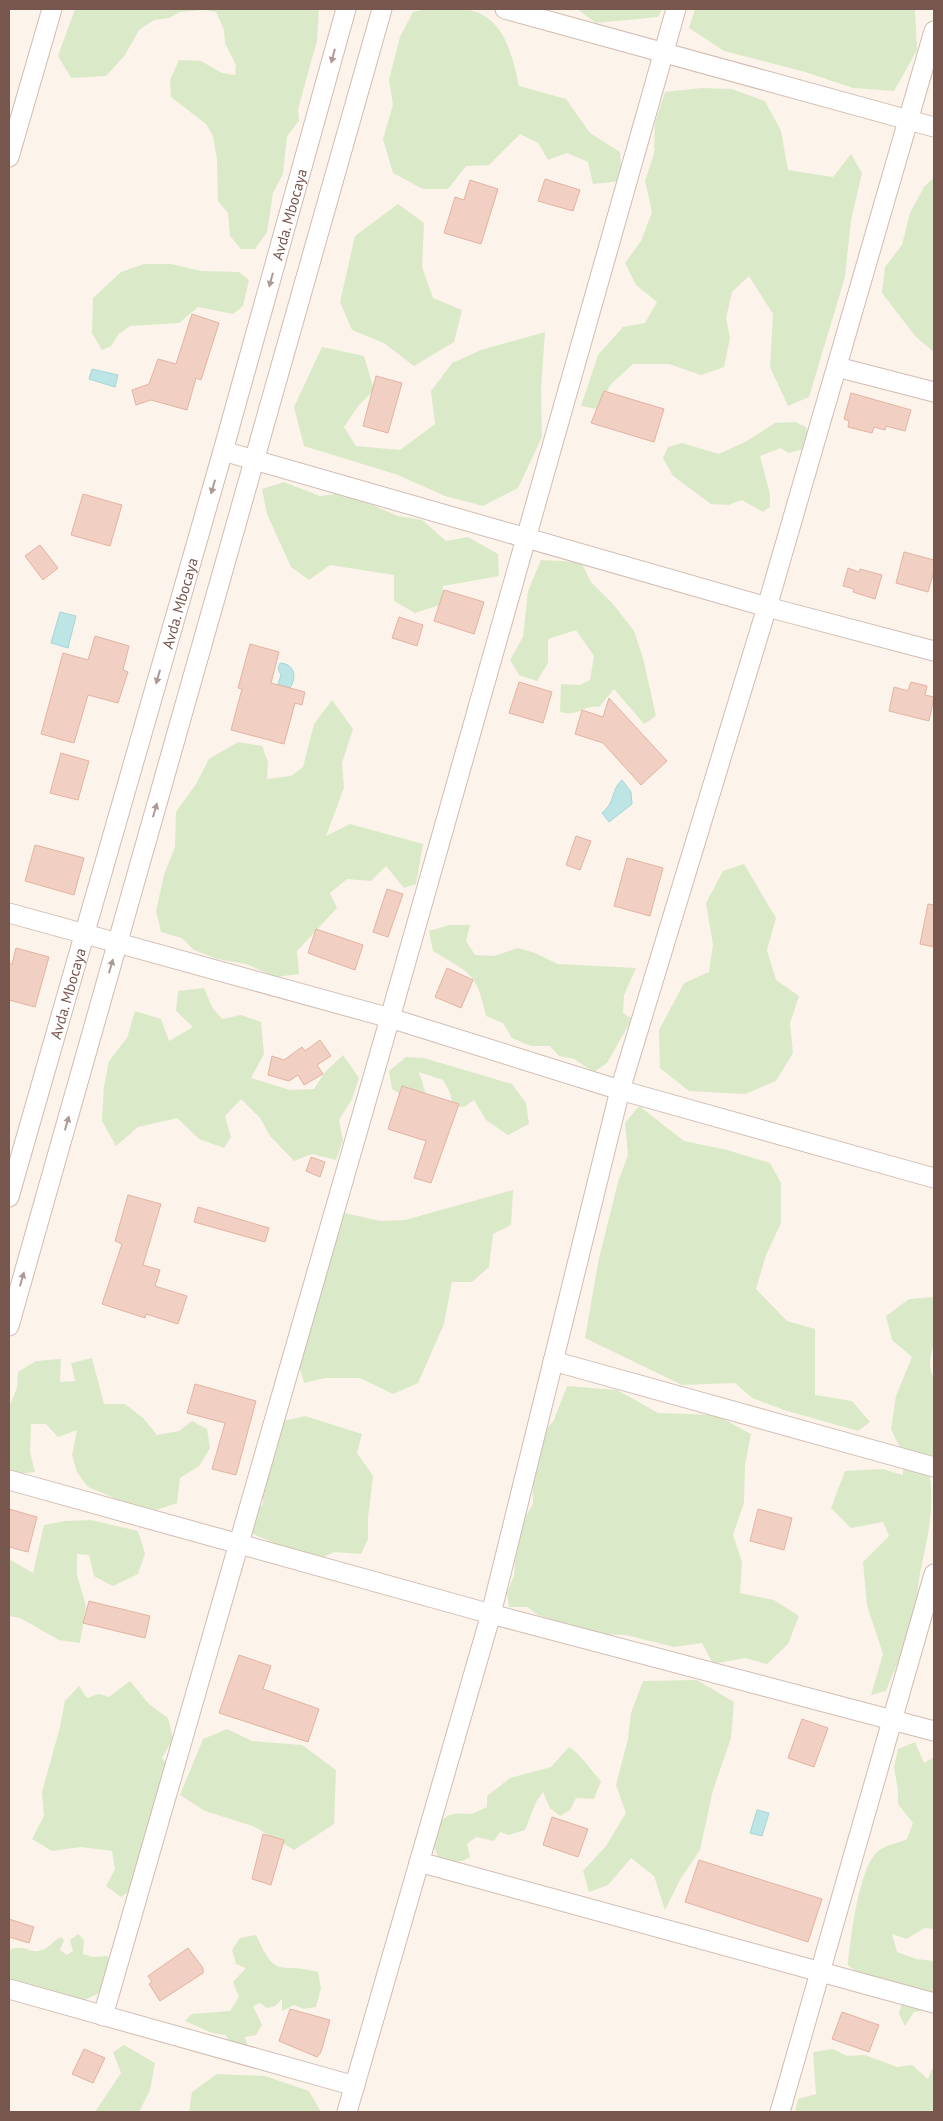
<svg xmlns="http://www.w3.org/2000/svg" width="943" height="2121" font-family="'PT Sans',sans-serif">
<style>
.green{fill:#daeac8}
.water{fill:#bee5e6;stroke:#a5d6d7}
.building{fill:#f1cfc2;stroke:#e3b3a3}
.lines{fill:none;stroke-linecap:round;stroke-linejoin:round}
.street-casing{stroke:#d1bcb2;stroke-width:21}
.street{stroke:#fff;stroke-width:19}
.oneway{fill:#ad9a94}
.labels{text-anchor:middle;dominant-baseline:central;stroke-width:4;stroke-linejoin:round;paint-order:stroke}
.street-label{font-size:15px;fill:#77574d;stroke:#fff7f0}
</style>
<rect width="100%" height="100%" fill="#fcf3ea"/>
<g class="green">
<polygon points="75,9 319,9 317,41 298,109 299,121 287,136 283,174 273,193 267,232 255,249 241,249 230,236 228,213 218,201 217,159 213,136 206,124 171,97 170,80 179,60 201,61 222,73 235,75 236,65 225,43 224,30 216,12 204,10 180,12 169,18 154,20 139,30 125,55 106,76 71,78 58,56"/>
<path d="M425,9C438,9 452,7 464,9C504,14 512,54 519,86L566,99L590,133L620,152L622,181L593,184L588,162L567,153L548,160L538,143L520,134L489,165L466,166L448,189H423L393,173L383,139L393,105L389,80L400,37L413,12Z"/>
<polygon points="577,9 662,9 658,17 596,23"/>
<polygon points="695,9 915,9 917,50 894,91 853,88 805,72 724,51 689,28"/>
<polygon points="702,88 732,89 765,101 781,131 788,170 833,177 851,154 862,173 851,220 845,277 809,397 788,406 770,367 773,314 749,276 732,292 726,318 730,338 724,367 701,375 669,364 633,364 611,384 597,409 581,406 598,355 623,327 645,323 657,302 636,285 625,263 641,241 652,212 645,181 654,154 655,123 665,92"/>
<polygon points="934,177 934,352 916,337 882,293 885,267 902,245 910,213 924,187"/>
<polygon points="398,204 424,223 422,267 433,298 462,310 454,342 414,366 384,343 352,330 340,302 355,236"/>
<polygon points="144,264 171,264 201,271 239,272 249,280 243,306 233,314 198,307 179,323 130,326 119,334 111,346 102,350 92,333 93,298 121,272"/>
<polygon points="545,332 541,389 542,437 518,488 483,506 445,496 398,475 304,446 294,407 322,347 364,356 374,390 359,405 344,427 356,446 400,450 435,424 431,391 452,363 481,350"/>
<polygon points="795,422 806,427 808,438 804,449 788,453 781,448 760,456 770,494 770,507 763,512 742,500 728,505 711,504 673,476 663,458 668,447 682,443 719,454 747,441 775,423"/>
<polygon points="284,482 320,496 344,493 398,516 422,520 446,541 468,537 498,554 499,576 443,586 443,604 415,613 394,601 394,575 330,565 309,580 291,567 267,514 262,489"/>
<path d="M541,560L581,562L591,582L613,604L634,631L643,658L656,716L644,724L614,689L599,707C581,705 580,717 560,712L561,684L580,685L590,680L594,656L576,630L548,639V663L537,681L519,675L510,660L523,637L528,591Z"/>
<polygon points="332,700 353,729 342,763 344,788 326,836 350,824 423,844 416,884 404,888 386,866 371,881 347,879 330,893 337,908 297,951 299,974 276,977 246,964 217,959 194,950 182,938 161,932 156,911 164,875 175,847 176,812 196,784 209,759 238,742 262,746 268,762 267,779 291,776 303,767 314,724"/>
<polygon points="744,864 776,918 767,950 776,980 799,996 790,1023 793,1053 776,1081 745,1094 689,1091 660,1068 659,1030 684,983 709,972 713,945 706,903 723,871"/>
<path d="M449,925H470L466,941L475,955L494,956L518,948L535,953L558,964L636,968L624,995L623,1013L632,1019L607,1063L594,1072L574,1059L559,1056L550,1046H531L512,1038L503,1023L486,1016C477,972 469,973 433,951L429,931Z"/>
<polygon points="204,988 212,1007 222,1019 241,1015 261,1022 264,1054 251,1078 290,1090 314,1089 325,1072 343,1055 359,1078 352,1099 339,1120 343,1140 336,1160 312,1154 294,1161 270,1136 260,1118 241,1099 225,1116 231,1137 224,1148 199,1139 177,1118 138,1127 116,1146 102,1121 104,1086 109,1061 127,1038 135,1011 161,1019 169,1041 193,1027 176,1011 178,991"/>
<polygon points="406,1057 424,1058 512,1084 526,1103 529,1124 508,1135 486,1120 474,1100 464,1107 453,1106 450,1093 443,1080 419,1072 427,1098 406,1097 392,1089 389,1071"/>
<polygon points="639,1106 684,1141 727,1150 770,1163 781,1183 781,1223 766,1255 756,1289 787,1321 815,1329 815,1395 852,1401 870,1422 858,1431 784,1410 752,1398 735,1383 682,1385 585,1338 599,1258 618,1182 628,1155 625,1123"/>
<polygon points="513,1190 511,1225 493,1234 489,1267 472,1282 452,1282 444,1324 418,1383 393,1394 360,1378 325,1378 304,1383 298,1362 325,1236 345,1213 380,1221 405,1220"/>
<path d="M934,1297C934,1311 935,1324 934,1338C934,1349 925,1366 934,1377V1467L928,1466C936,1505 928,1535 920,1573C917,1587 918,1601 915,1615C908,1641 896,1666 886,1691L871,1695L883,1654L867,1605L863,1562L889,1536L883,1522L851,1528L831,1508L845,1471L883,1469L903,1475L904,1456L891,1429L896,1396L912,1357L892,1340L886,1316L909,1299Z"/>
<polygon points="92,1358 104,1404 125,1404 143,1418 157,1435 179,1431 192,1421 207,1429 210,1448 199,1466 180,1478 177,1503 156,1510 119,1500 88,1487 77,1472 72,1455 77,1430 58,1437 46,1424 31,1424 30,1452 35,1472 16,1474 9,1469 9,1407 17,1388 18,1372 36,1361 61,1359 60,1382 75,1381 71,1363"/>
<polygon points="567,1386 617,1390 658,1413 716,1415 751,1434 745,1465 744,1503 733,1535 742,1562 740,1593 774,1600 799,1616 788,1644 767,1664 745,1658 713,1664 702,1643 674,1647 626,1635 594,1634 538,1615 527,1607 509,1607 507,1593 514,1576 515,1560 524,1519 533,1504 533,1481 544,1433 554,1420"/>
<polygon points="305,1416 362,1434 357,1453 373,1476 368,1518 368,1539 361,1554 334,1552 310,1564 272,1542 253,1534 251,1519 263,1504 263,1461 284,1421"/>
<polygon points="91,1520 138,1531 145,1554 138,1574 113,1586 94,1576 89,1555 77,1554 77,1575 86,1606 80,1643 59,1640 20,1618 9,1616 9,1559 33,1573 44,1525 65,1521"/>
<polygon points="697,1680 734,1702 731,1738 713,1790 700,1850 681,1878 665,1910 654,1876 631,1858 608,1885 589,1892 583,1871 606,1846 626,1813 616,1785 628,1739 631,1713 643,1681"/>
<polygon points="130,1681 149,1704 168,1718 173,1739 162,1758 173,1773 132,1889 121,1897 106,1886 115,1869 112,1851 81,1847 52,1851 32,1839 44,1816 42,1792 60,1727 65,1701 79,1686 87,1698 99,1694 109,1697"/>
<polygon points="227,1729 252,1741 302,1745 336,1770 334,1824 294,1850 253,1826 205,1811 180,1795 203,1739"/>
<path d="M915,1742L924,1763L934,1757V1929L925,1928L906,1939L892,1934L897,1952L916,1959L934,1961V2012L926,2010L914,2012L905,2026L899,2014L903,1997L862,1976L848,1965C850,1940 859,1867 878,1851C885,1845 899,1843 907,1839L913,1823L898,1804V1790L894,1767L898,1749Z"/>
<path d="M569,1747C582,1755 590,1770 601,1781L594,1799L576,1798L570,1810L560,1816L550,1808L543,1792L536,1802L525,1830L509,1835L500,1832L494,1841L476,1837L467,1844L470,1857L462,1861L441,1863C433,1848 427,1829 446,1817C453,1812 461,1814 469,1814C474,1814 482,1809 487,1807V1796L510,1778L551,1767Z"/>
<path d="M78,1934L84,1940L83,1954L93,1957L107,1956L112,1961L108,1988L83,2001L9,1979V1954L11,1949C26,1945 29,1953 38,1951C48,1950 52,1941 61,1937L64,1940L60,1950L67,1955L73,1951L70,1940Z"/>
<path d="M256,1935C278,1982 277,1961 318,1972L321,1989L316,2007L304,2009L294,2005L282,2011V1999L275,2006L267,2008L260,2003L253,2006L262,2025L256,2035L245,2037L248,2047H234L225,2035L212,2033L185,2021L192,2014L230,2011L239,1997L233,1982L246,1968L236,1964L232,1950L240,1938Z"/>
<polygon points="124,2045 155,2063 150,2090 139,2112 95,2112 121,2073 113,2052"/>
<polygon points="833,2049 847,2056 865,2055 897,2067 912,2065 928,2079 934,2065 934,2112 795,2112 798,2099 816,2094 813,2052"/>
<polygon points="217,2074 265,2076 309,2091 321,2112 189,2112 192,2092"/>
</g>
<g class="water">
<polygon points="92,369 118,375 115,387 89,379"/>
<polygon points="60,612 76,616 68,648 51,643"/>
<path d="M280,663C295,664 297,677 290,688L278,684L281,675L278,669Z"/>
<path d="M622,780L631,792L632,804L609,822L602,813C616,802 611,789 622,780Z"/>
<polygon points="757,1810 769,1813 762,1836 750,1833"/>
</g>
<g class="building">
<polygon points="545,179 580,190 573,211 538,201"/>
<polygon points="470,180 498,189 481,244 444,233 455,197 464,200"/>
<polygon points="192,314 219,323 201,380 196,378 187,410 151,400 136,405 132,390 149,384 158,359 176,364"/>
<polygon points="376,376 402,383 388,433 363,426"/>
<polygon points="604,391 664,409 654,442 591,423"/>
<polygon points="851,393 911,410 905,431 886,426 885,430 874,427 872,433 848,427 849,421 844,419"/>
<polygon points="83,494 122,505 110,546 71,535"/>
<polygon points="40,545 58,568 43,580 25,556"/>
<polygon points="904,552 934,560 934,571 928,592 896,583"/>
<polygon points="848,568 859,572 860,569 882,575 875,599 853,592 854,589 843,586"/>
<polygon points="444,590 484,602 474,634 434,621"/>
<polygon points="399,617 423,625 417,646 392,638"/>
<polygon points="95,636 129,646 123,670 128,672 118,703 88,695 74,743 41,734 63,653 88,660"/>
<polygon points="250,644 279,652 271,683 305,692 302,705 295,703 284,744 231,730 242,689 238,688"/>
<polygon points="519,682 552,692 543,723 509,713"/>
<polygon points="911,682 927,686 925,695 934,697 929,721 889,711 894,687 908,691"/>
<polygon points="609,698 667,761 641,785 603,743 575,734 582,710 603,717"/>
<polygon points="61,753 89,761 78,800 50,793"/>
<polygon points="576,836 591,841 580,870 566,865"/>
<polygon points="35,845 84,858 74,895 25,881"/>
<polygon points="627,858 663,868 650,916 614,906"/>
<polygon points="387,889 403,894 388,937 373,932"/>
<polygon points="928,904 934,905 934,947 920,944"/>
<polygon points="316,929 363,945 355,970 308,953"/>
<polygon points="16,948 49,957 35,1007 9,1000 9,964 12,964"/>
<polygon points="447,968 473,980 461,1008 435,997"/>
<polygon points="320,1040 331,1056 317,1065 323,1074 304,1085 298,1075 289,1081 268,1075 272,1056 284,1060 302,1047 305,1051"/>
<polygon points="402,1086 459,1104 431,1183 414,1178 426,1141 388,1129"/>
<polygon points="311,1157 325,1162 320,1177 306,1171"/>
<polygon points="128,1195 161,1204 143,1265 160,1270 155,1286 187,1296 178,1324 146,1314 145,1318 102,1304 122,1244 115,1241"/>
<polygon points="198,1207 269,1228 265,1242 194,1222"/>
<polygon points="195,1384 256,1401 236,1475 212,1469 225,1423 187,1413"/>
<polygon points="9,1509 37,1517 28,1552 9,1547"/>
<polygon points="758,1509 792,1518 784,1550 750,1541"/>
<polygon points="89,1601 150,1616 145,1638 83,1623"/>
<polygon points="239,1655 271,1666 263,1689 319,1709 308,1742 219,1713"/>
<polygon points="802,1719 828,1728 814,1767 788,1758"/>
<polygon points="552,1817 588,1829 578,1857 543,1845"/>
<polygon points="263,1834 284,1840 271,1885 252,1879"/>
<polygon points="699,1860 822,1899 808,1942 685,1902"/>
<polygon points="9,1919 34,1927 29,1943 9,1937"/>
<polygon points="188,1948 203,1968 203,1973 160,2001 149,1984 152,1982 148,1976"/>
<polygon points="290,2009 330,2020 321,2052 317,2057 279,2041"/>
<polygon points="842,2012 879,2025 869,2052 832,2039"/>
<polygon points="84,2049 105,2058 93,2083 72,2074"/>
</g>
<g class="lines">
<defs>
<g id="street">
<polyline points="505,9 934,127"/>
<polyline points="9,157 52,9"/>
<polyline points="837,367 934,392"/>
<polyline points="223,451 767,607 934,651"/>
<polyline points="9,913 390,1018 620,1090 934,1178"/>
<path id="s1" d="M9,1197L223,451L346,9"/>
<polyline points="9,1326 382,9"/>
<polyline points="553,1361 934,1467"/>
<polyline points="9,1480 491,1614 934,1731"/>
<polyline points="419,1862 934,2003"/>
<polyline points="9,1989 355,2086"/>
<polyline points="103,2016 390,1018 676,9"/>
<polyline points="347,2112 491,1614 620,1090 767,607 934,31"/>
<polyline points="780,2112 934,1574"/>
</g>
</defs>
<use href="#street" class="street-casing"/>
<use href="#street" class="street"/>
</g>
<defs><path id="oneway-solid" d="M-6-.8H1V-3.2L6.5 0L1 3.2V.8H-6Z" transform="scale(1.25)"/></defs>
<g class="oneway">
<use href="#oneway-solid" transform="translate(333 56) rotate(105)"/>
<use href="#oneway-solid" transform="translate(271 280) rotate(105)"/>
<use href="#oneway-solid" transform="translate(213 487) rotate(106)"/>
<use href="#oneway-solid" transform="translate(158 677) rotate(106)"/>
<use href="#oneway-solid" transform="translate(155 810) rotate(-74)"/>
<use href="#oneway-solid" transform="translate(111 966) rotate(-74)"/>
<use href="#oneway-solid" transform="translate(67 1123) rotate(-74)"/>
<use href="#oneway-solid" transform="translate(22 1279) rotate(-74)"/>
</g>
<g class="labels">
<g class="street-label">
<text stroke="none"><textPath href="#s1" startOffset="1022">Avda. Mbocaya</textPath></text>
<text stroke="none"><textPath href="#s1" startOffset="618">Avda. Mbocaya</textPath></text>
<text stroke="none"><textPath href="#s1" startOffset="212">Avda. Mbocaya</textPath></text>
</g>
</g>
<rect width="943" height="2121" fill="none" stroke="#77574d" stroke-width="20"/>
</svg>
